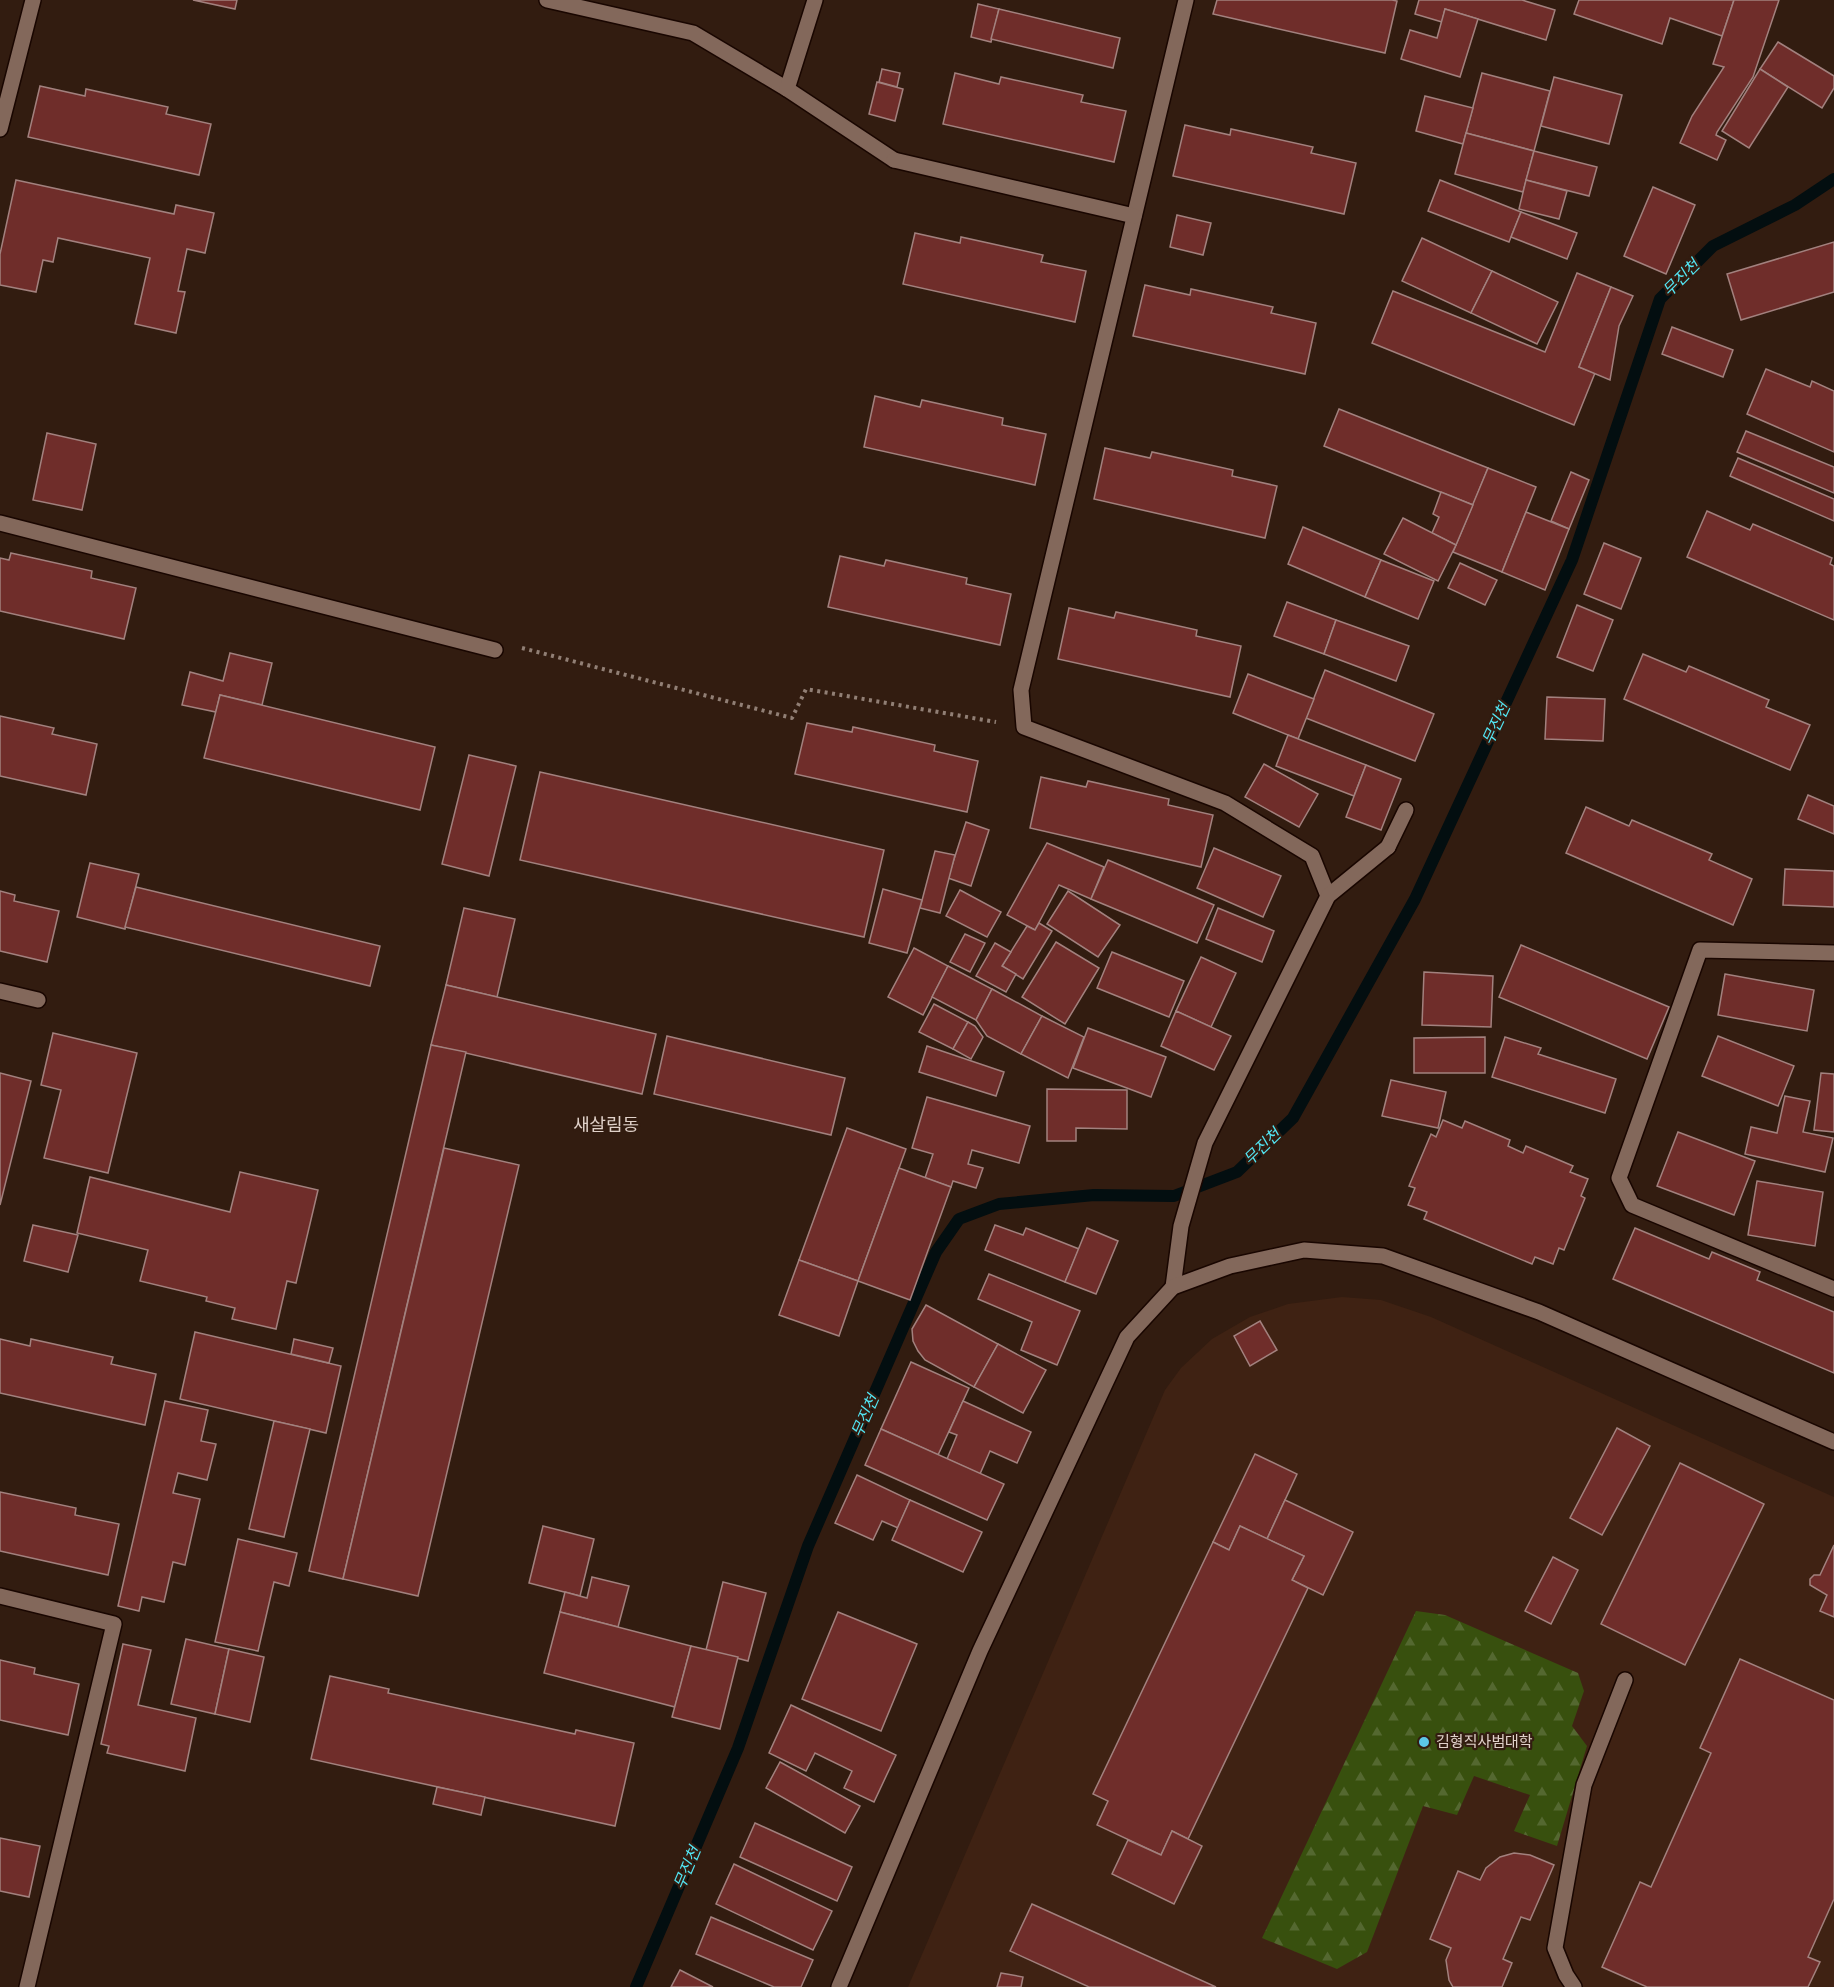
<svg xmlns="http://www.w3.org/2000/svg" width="1834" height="1987" font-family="Rubik,'Noto Sans KR',sans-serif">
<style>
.built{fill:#3f2213}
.forest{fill:url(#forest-firs)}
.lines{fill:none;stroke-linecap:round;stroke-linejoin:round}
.stream{stroke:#030e10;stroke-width:12}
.building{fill:#6f2d2a;stroke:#a2817e;stroke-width:1.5}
.lane-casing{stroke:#190600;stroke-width:18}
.street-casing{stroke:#190600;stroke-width:18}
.secondary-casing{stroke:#190600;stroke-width:18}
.path{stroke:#917f75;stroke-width:4;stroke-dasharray:3 4.5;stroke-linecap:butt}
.lane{stroke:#83685b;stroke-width:15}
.street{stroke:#83685b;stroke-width:15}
.secondary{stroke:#83685b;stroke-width:15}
.poi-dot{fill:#5cc7e8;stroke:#321c10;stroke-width:2}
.labels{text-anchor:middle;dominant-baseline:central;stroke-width:4.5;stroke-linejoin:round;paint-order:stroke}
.poi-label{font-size:15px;fill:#e0d1c9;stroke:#321c10;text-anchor:start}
.water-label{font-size:16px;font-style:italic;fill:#53e6f4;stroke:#321c10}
.quarter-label{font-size:18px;fill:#e0d1c9;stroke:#321c10}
</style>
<defs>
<pattern id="forest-firs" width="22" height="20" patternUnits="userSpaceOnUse" patternTransform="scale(1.5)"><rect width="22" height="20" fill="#38500e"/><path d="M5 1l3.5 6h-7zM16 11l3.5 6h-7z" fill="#546830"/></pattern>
</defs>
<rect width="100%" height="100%" fill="#321c10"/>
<polygon class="built" points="1342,1297 1381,1300 1431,1317 1834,1497 1834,1987 908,1987 1165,1390 1181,1368 1212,1339 1250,1317 1288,1304"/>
<polygon class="forest" points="1416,1611 1445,1615 1578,1673 1584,1691 1572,1726 1587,1746 1557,1846 1514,1831 1530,1795 1474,1776 1457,1815 1423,1806 1367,1952 1337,1969 1262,1938"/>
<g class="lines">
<polyline class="stream" points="636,1987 738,1748 808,1546 936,1252 959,1219 999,1204 1094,1195 1174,1196 1237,1172 1293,1118 1415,899 1572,560 1660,299 1713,246 1795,205 1834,179"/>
</g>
<g class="building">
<polygon points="193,0 237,0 235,9"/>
<polygon points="1217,0 1392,0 1397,1 1385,53 1213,14"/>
<polygon points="1419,0 1522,0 1555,10 1546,40 1445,9 1442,22 1415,14"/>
<polygon points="1579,0 1734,0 1722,36 1670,18 1662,44 1574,14"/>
<polygon points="1734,0 1779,0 1753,77 1717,132 1716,135 1726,140 1717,160 1680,143 1692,116 1724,67 1713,64"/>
<polygon points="978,4 999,9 991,42 971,37"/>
<polygon points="999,9 1120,38 1113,68 991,39"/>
<polygon points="1445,9 1478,19 1460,77 1401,59 1410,30 1437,38"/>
<polygon points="1778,42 1834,76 1834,88 1822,108 1760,69"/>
<polygon points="882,69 900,73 897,87 879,82"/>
<polygon points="1760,69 1788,87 1749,148 1722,131"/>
<polygon points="955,73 999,84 1001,77 1083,95 1081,102 1126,111 1114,162 943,124"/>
<polygon points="1482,73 1550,91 1534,151 1466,133"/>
<polygon points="1554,77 1622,95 1609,144 1541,126"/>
<polygon points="877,82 903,89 895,121 869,114"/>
<polygon points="40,86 85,96 86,89 168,107 166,114 211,124 199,175 28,137"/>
<polygon points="1425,96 1473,108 1463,144 1416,131"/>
<polygon points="1185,125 1230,135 1231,129 1313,147 1311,153 1356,163 1344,214 1173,176"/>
<polygon points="1466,133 1534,151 1523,192 1455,174"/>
<polygon points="1534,151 1597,167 1589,196 1526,180"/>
<polygon points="16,180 174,214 176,205 214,213 205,253 187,249 178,291 185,292 176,333 135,324 150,258 58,238 53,262 43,260 36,292 0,285 0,254"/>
<polygon points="1440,180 1521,212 1509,242 1428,211"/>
<polygon points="1526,180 1567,191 1559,219 1519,209"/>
<polygon points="1653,187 1695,205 1666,274 1624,256"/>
<polygon points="1521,212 1577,233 1567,259 1511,237"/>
<polygon points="1177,215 1211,223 1203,255 1170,247"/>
<polygon points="915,233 960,243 961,237 1043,255 1041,262 1086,271 1075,322 903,284"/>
<polygon points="1422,238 1492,271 1471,313 1402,281"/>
<polygon points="1834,242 1834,292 1741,320 1727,274"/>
<polygon points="1492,271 1558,302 1537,344 1471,313"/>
<polygon points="1577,273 1611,287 1579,367 1595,373 1574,425 1372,343 1393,291 1545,352"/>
<polygon points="1145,285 1190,295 1191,289 1273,307 1271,313 1316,323 1305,374 1133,336"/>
<polygon points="1611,287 1633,296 1619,326 1610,380 1579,367"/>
<polygon points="1672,327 1733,350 1723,377 1662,354"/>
<polygon points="1766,369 1810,387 1812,381 1834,391 1834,452 1747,414"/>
<polygon points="875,396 920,407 922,400 1003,418 1002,425 1046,434 1035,485 864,447"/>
<polygon points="1339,409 1488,468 1473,505 1324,446"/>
<polygon points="1746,431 1834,467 1834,493 1737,452"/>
<polygon points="47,433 96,444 82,510 33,500"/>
<polygon points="1105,448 1150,458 1152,452 1233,470 1232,476 1277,486 1265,538 1094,499"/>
<polygon points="1738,458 1834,499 1834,521 1730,476"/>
<polygon points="1488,468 1536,487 1502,572 1453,552"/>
<polygon points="1571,472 1589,480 1569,529 1551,521"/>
<polygon points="1441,492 1473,505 1456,545 1432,533 1439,517 1433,514"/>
<polygon points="1707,511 1750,530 1753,524 1832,558 1830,564 1834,566 1834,620 1687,557"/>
<polygon points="1526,512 1569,529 1545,590 1502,572"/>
<polygon points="1403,518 1456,545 1438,581 1384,554"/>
<polygon points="1303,527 1381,560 1365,597 1288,564"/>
<polygon points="1604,543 1641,558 1621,609 1584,594"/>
<polygon points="11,553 92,571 91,578 136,588 124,639 0,611 0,558 9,560"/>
<polygon points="840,556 884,566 886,560 967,578 966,584 1011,594 1000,645 828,607"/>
<polygon points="1381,560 1434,581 1418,619 1365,597"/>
<polygon points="1460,563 1497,580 1485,605 1448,588"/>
<polygon points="1287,602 1336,620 1324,654 1274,636"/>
<polygon points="1577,605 1613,620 1593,671 1557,657"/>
<polygon points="1069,608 1114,618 1116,612 1197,630 1196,636 1241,646 1230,697 1058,659"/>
<polygon points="1336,620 1409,646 1396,681 1324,654"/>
<polygon points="230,653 272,663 262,705 220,695 216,712 182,705 190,672 223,681"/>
<polygon points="1643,654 1686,672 1689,666 1769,700 1766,707 1810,725 1790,770 1624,699"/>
<polygon points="1325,670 1434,714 1415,761 1306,718"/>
<polygon points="1248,674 1314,699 1298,739 1233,713"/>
<polygon points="220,695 435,747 420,810 204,758"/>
<polygon points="1547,697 1605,699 1603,741 1545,739"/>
<polygon points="0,716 54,728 52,734 97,744 86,795 0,776"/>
<polygon points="807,723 852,732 853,727 935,745 934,751 978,761 967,812 795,774"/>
<polygon points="1288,735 1366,765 1354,796 1276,766"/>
<polygon points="469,755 516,766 489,876 442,864"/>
<polygon points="1264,764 1318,794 1299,827 1245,797"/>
<polygon points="1366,765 1401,779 1381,830 1346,817"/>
<polygon points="540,772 884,850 864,937 520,860"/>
<polygon points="1041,777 1086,787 1088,781 1169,799 1168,805 1213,815 1201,867 1030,828"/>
<polygon points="1808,795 1834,806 1834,834 1798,819"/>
<polygon points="1586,807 1629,826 1632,820 1712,854 1709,860 1752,879 1733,925 1566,853"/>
<polygon points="966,822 989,830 971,886 948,878"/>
<polygon points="1047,843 1104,867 1091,899 1059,885 1035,930 1007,915"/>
<polygon points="1214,848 1281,876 1263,917 1197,888"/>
<polygon points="935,851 955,855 940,913 920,908"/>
<polygon points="1108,860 1214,905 1197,943 1091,899"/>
<polygon points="90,863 139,874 125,929 77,917"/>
<polygon points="1785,869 1834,871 1834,907 1783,905"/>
<polygon points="136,887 380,946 370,986 125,927"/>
<polygon points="883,889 922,900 907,953 869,943"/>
<polygon points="960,890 1001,912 987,937 946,916"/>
<polygon points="0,891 15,895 14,901 59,911 47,962 0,951"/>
<polygon points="1068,891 1120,925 1098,957 1047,924"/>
<polygon points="464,908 515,919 497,997 446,985"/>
<polygon points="1218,908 1274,931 1262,962 1206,939"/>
<polygon points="1039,923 1052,931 1023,979 1002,966 1027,926 1035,930"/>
<polygon points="965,934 985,943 970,972 950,962"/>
<polygon points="1056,942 1099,968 1065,1024 1022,997"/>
<polygon points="995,943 1011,952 1002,966 1016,974 1006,992 976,976"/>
<polygon points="1521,945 1669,1007 1647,1059 1499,997"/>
<polygon points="914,948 948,966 923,1015 888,997"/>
<polygon points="1112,952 1184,981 1169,1017 1097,988"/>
<polygon points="1201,957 1236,973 1211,1027 1176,1011"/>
<polygon points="948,966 992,989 976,1020 932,997"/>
<polygon points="1424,972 1493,976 1491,1027 1422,1025"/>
<polygon points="1725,974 1814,990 1807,1031 1718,1015"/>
<polygon points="446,985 656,1034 642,1094 431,1045"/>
<polygon points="992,989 1042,1016 1021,1054 987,1036 976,1020"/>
<polygon points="934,1004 968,1022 953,1049 919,1032"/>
<polygon points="1176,1011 1231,1036 1214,1070 1161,1046"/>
<polygon points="1042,1016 1084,1037 1068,1078 1021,1054"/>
<polygon points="968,1022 975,1026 983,1037 971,1059 953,1049"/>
<polygon points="1088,1028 1166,1057 1151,1097 1073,1068"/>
<polygon points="53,1033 137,1053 108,1173 44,1158 61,1090 41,1085"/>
<polygon points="667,1036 845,1078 831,1135 654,1094"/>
<polygon points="1718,1036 1794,1066 1778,1106 1702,1076"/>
<polygon points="1485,1037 1485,1073 1414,1073 1414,1038"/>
<polygon points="1505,1037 1541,1048 1538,1054 1616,1079 1605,1113 1492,1077"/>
<polygon points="431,1045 466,1052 343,1579 309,1571"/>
<polygon points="927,1046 1004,1072 996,1096 919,1072"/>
<polygon points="0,1073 31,1081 0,1205"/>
<polygon points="1821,1073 1834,1074 1834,1132 1814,1130"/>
<polygon points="1391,1080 1446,1092 1438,1128 1382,1116"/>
<polygon points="1047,1089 1127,1090 1127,1129 1076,1128 1076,1141 1047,1141"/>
<polygon points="1785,1096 1810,1101 1803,1132 1833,1138 1825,1172 1745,1154 1751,1127 1777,1133"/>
<polygon points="927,1097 1030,1126 1019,1163 972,1150 968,1164 983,1168 976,1188 953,1181 951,1187 925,1178 933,1154 912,1148"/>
<polygon points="1443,1120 1462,1128 1465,1121 1510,1140 1508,1146 1523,1153 1526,1146 1573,1166 1570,1172 1588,1179 1581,1196 1585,1198 1564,1250 1559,1248 1553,1264 1535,1257 1532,1264 1424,1219 1427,1212 1408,1205 1415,1188 1409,1186 1431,1134 1436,1137"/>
<polygon points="847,1128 906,1149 858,1281 799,1260"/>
<polygon points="1678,1132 1755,1161 1734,1215 1657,1186"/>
<polygon points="444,1148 519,1165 418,1596 343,1579"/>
<polygon points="899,1168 951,1187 910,1300 858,1281"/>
<polygon points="240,1172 318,1190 296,1283 287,1281 276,1329 232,1319 235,1308 206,1301 207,1297 140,1281 148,1250 77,1233 90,1177 230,1212"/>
<polygon points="1757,1181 1823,1192 1815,1246 1748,1235"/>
<polygon points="33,1225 78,1235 68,1272 24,1261"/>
<polygon points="995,1225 1023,1235 1026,1228 1079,1249 1065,1282 985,1250"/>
<polygon points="1087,1228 1118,1241 1096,1294 1065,1282"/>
<polygon points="1635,1228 1709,1259 1712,1252 1760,1272 1757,1280 1834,1312 1834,1373 1613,1279"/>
<polygon points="799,1260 858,1281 839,1336 779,1315"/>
<polygon points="989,1274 1080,1311 1057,1365 1021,1350 1032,1322 978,1299"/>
<polygon points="926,1305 998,1344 974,1387 925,1360 918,1351 913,1341 912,1329"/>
<polygon points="1260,1321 1277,1350 1250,1366 1234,1336"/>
<polygon points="195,1332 341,1366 326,1433 180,1399"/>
<polygon points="0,1339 30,1346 31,1339 113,1357 111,1364 156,1374 145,1425 0,1393"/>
<polygon points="294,1339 333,1348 329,1363 291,1354"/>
<polygon points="998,1344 1046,1370 1023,1413 974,1387"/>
<polygon points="911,1362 969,1388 938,1455 881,1429"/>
<polygon points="165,1401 208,1410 201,1441 216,1444 207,1480 178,1473 173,1493 200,1499 185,1565 173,1562 164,1602 142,1597 139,1611 118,1606"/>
<polygon points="963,1401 1031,1432 1017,1463 990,1451 980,1474 947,1459 957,1435 949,1432"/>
<polygon points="274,1421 310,1429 284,1537 249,1529"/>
<polygon points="1617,1428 1650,1446 1602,1535 1570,1518"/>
<polygon points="881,1429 1004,1484 987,1520 865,1465"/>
<polygon points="1255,1454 1297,1474 1267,1539 1240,1526 1229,1550 1213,1542"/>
<polygon points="1680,1463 1764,1504 1685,1665 1601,1624"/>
<polygon points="857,1475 910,1500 898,1528 882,1521 873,1540 835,1523"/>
<polygon points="0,1492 76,1508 75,1515 119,1524 108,1575 0,1551"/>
<polygon points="910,1500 982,1532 963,1572 892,1540"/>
<polygon points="1285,1500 1353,1532 1323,1595 1292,1580 1304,1556 1267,1539"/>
<polygon points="543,1526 594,1539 580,1596 529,1583"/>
<polygon points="1240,1526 1304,1556 1292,1580 1308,1588 1188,1839 1172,1831 1161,1855 1097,1825 1108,1801 1093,1794 1213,1542 1229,1550"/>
<polygon points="238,1539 297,1553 289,1586 274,1582 258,1651 215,1642"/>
<polygon points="1834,1545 1834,1617 1820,1611 1827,1595 1810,1585 1810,1579 1814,1575 1820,1575"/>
<polygon points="1553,1557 1578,1570 1551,1624 1525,1611"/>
<polygon points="592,1577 629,1586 618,1627 560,1612 565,1592 587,1598"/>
<polygon points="723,1582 766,1593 748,1661 706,1650"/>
<polygon points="560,1612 691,1646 675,1707 544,1673"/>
<polygon points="838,1612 917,1644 881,1731 802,1699"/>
<polygon points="186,1639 229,1649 215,1714 171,1704"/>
<polygon points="123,1644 151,1650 138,1705 196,1718 185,1771 107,1753 109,1746 101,1744"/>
<polygon points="691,1646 738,1657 720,1729 672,1717"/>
<polygon points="229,1649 264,1657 250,1722 215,1714"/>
<polygon points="1740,1659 1834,1700 1834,1899 1808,1957 1820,1962 1808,1987 1647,1987 1602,1967 1640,1882 1651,1887 1711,1753 1700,1748"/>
<polygon points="0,1660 35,1668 34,1674 79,1684 68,1735 0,1720"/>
<polygon points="330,1676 389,1689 388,1693 575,1734 576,1730 634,1743 615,1826 311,1759"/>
<polygon points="791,1705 896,1755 874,1802 844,1788 852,1771 815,1753 806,1771 769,1753"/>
<polygon points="780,1762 860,1806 845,1833 766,1788"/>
<polygon points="437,1787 485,1797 481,1815 433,1804"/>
<polygon points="755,1823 852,1867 837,1901 740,1857"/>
<polygon points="1172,1831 1202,1846 1174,1904 1112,1874 1128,1840 1161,1855"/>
<polygon points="0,1838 40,1846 29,1897 0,1891"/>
<polygon points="1514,1853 1530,1855 1554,1865 1530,1920 1521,1917 1503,1959 1512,1963 1502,1987 1453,1987 1449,1980 1446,1960 1451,1948 1430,1939 1458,1871 1480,1880 1486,1868 1500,1857"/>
<polygon points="734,1864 832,1911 813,1950 716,1904"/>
<polygon points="1032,1904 1216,1987 1089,1987 1010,1951"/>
<polygon points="711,1917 813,1960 801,1987 774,1987 696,1954"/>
<polygon points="680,1970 713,1987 671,1987"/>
<polygon points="1001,1973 1023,1977 1021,1987 997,1987"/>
</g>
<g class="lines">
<defs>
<g id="lane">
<polyline points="547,0 693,33 787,89"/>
<polyline points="815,0 787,89 894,160"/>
<polyline points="1388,847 1406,810"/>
<polyline points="1574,1987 1566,1975 1555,1948 1584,1785 1625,1680"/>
</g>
<g id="street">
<polyline points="1186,0 1021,690 1024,727 1225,803 1312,856 1328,896"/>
<polyline points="0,129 33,0"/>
<polyline points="894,160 1134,216"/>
<polyline points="0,523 495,650"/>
<polyline points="1834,953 1700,950 1619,1178 1632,1205 1834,1289"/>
<polyline points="0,991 38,1000"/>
<polyline points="1173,1287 1181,1226 1205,1143 1328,896 1388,847"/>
<polyline points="0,1596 114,1624 27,1987"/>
</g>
<polyline id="secondary" points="839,1987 980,1651 1127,1337 1173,1287 1230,1266 1304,1250 1383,1256 1539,1312 1834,1442"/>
</defs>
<use href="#lane" class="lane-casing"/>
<use href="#street" class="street-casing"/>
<use href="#secondary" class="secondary-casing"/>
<polyline class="path" points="522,648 792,718 806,689 996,722"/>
<use href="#lane" class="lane"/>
<use href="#street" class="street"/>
<use href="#secondary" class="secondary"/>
</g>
<circle class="poi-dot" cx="1424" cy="1742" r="6"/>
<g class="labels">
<g class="poi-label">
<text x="1436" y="1742">김형직사범대학</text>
</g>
<g class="water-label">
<text transform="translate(1681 278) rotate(-45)">무진천</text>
<text transform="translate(1496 724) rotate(-65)">무진천</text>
<text transform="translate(1262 1147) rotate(-44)">무진천</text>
<text transform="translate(865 1416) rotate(-66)">무진천</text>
<text transform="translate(687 1868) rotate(-67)">무진천</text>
</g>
<g class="quarter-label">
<text x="606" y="1125">새살림동</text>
</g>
</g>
</svg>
